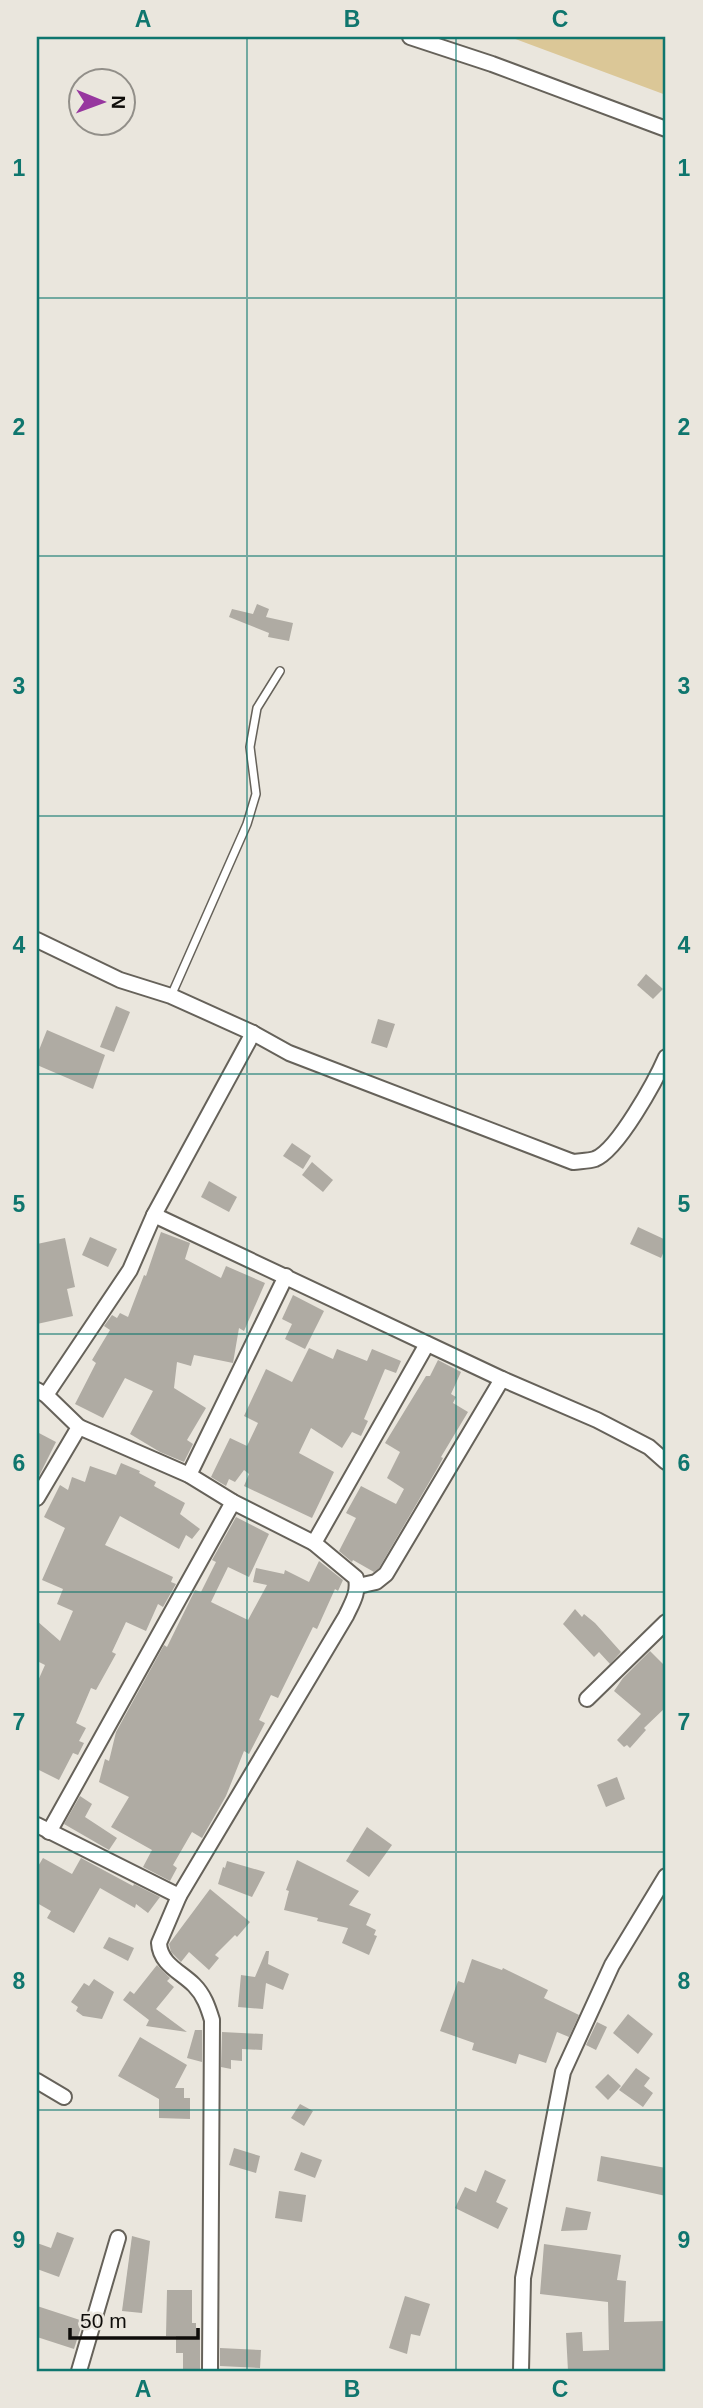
<svg xmlns="http://www.w3.org/2000/svg" width="703" height="2408" font-family="Helvetica,sans-serif">
<style>
.green{fill:#dbc797}
.building{fill:#afaba3}
.lines{fill:none;stroke-linecap:round;stroke-linejoin:round}
.lane-casing{stroke:#66625a;stroke-width:10}
.street-casing{stroke:#66625a;stroke-width:18}
.lane{stroke:#fff;stroke-width:7}
.street{stroke:#fff;stroke-width:14}
.grid{fill:none;stroke:#0f766e;stroke-width:2;stroke-opacity:0.55}
.neatline{fill:none;stroke:#0f766e;stroke-width:2.5}
.grid-label{font-size:23px;text-anchor:middle;font-weight:bold;fill:#0f766e}
</style>
<rect width="100%" height="100%" fill="#eae6dd"/>
<polygon class="green" points="510,37 666,37 666,95"/>
<g class="building">
<polygon points="257,604 269,609 266,617 293,623 289,641 268,637 269,633 229,617 232,609 253,614"/>
<polygon points="646,974 663,989 653,999 637,985"/>
<polygon points="116,1006 130,1012 114,1052 100,1047"/>
<polygon points="378,1019 395,1024 387,1048 371,1043"/>
<polygon points="47,1030 105,1055 93,1089 37,1065 37,1055"/>
<polygon points="292,1143 311,1156 303,1169 283,1156"/>
<polygon points="312,1162 333,1180 323,1192 302,1175"/>
<polygon points="209,1181 237,1197 229,1212 201,1197"/>
<polygon points="638,1227 666,1240 666,1247 661,1258 630,1244"/>
<polygon points="161,1232 190,1243 185,1259 221,1278 226,1266 265,1283 244,1331 239,1328 233,1363 194,1355 191,1366 177,1362 174,1388 206,1408 187,1440 193,1444 184,1462 160,1452 130,1434 153,1391 125,1378 103,1418 75,1404 96,1363 92,1360 110,1330 104,1326 112,1315 117,1318 120,1313 128,1317 144,1275 146,1276"/>
<polygon points="90,1237 117,1249 108,1267 82,1255"/>
<polygon points="65,1238 75,1287 67,1289 73,1316 37,1324 37,1244"/>
<polygon points="293,1295 324,1311 305,1349 285,1339 292,1324 282,1319"/>
<polygon points="309,1348 333,1359 337,1349 367,1361 372,1349 401,1361 396,1373 385,1369 364,1419 368,1421 361,1436 352,1432 342,1448 311,1428 299,1453 334,1472 312,1518 244,1486 249,1474 244,1470 235,1482 229,1479 226,1486 211,1477 230,1438 247,1446 258,1423 244,1416 266,1369 292,1382"/>
<polygon points="438,1360 461,1372 451,1394 456,1397 453,1403 468,1412 441,1457 443,1458 437,1469 379,1568 374,1572 353,1560 352,1562 339,1551 356,1518 346,1513 361,1486 396,1504 404,1489 387,1478 400,1452 385,1443 426,1376 430,1376"/>
<polygon points="37,1432 56,1442 37,1480"/>
<polygon points="121,1463 140,1471 139,1473 156,1482 154,1486 185,1503 180,1514 200,1529 192,1539 186,1535 179,1549 120,1516 105,1545 173,1577 171,1582 176,1584 163,1607 158,1604 146,1631 126,1622 112,1652 116,1654 96,1690 91,1688 76,1723 86,1728 79,1741 84,1743 78,1755 73,1753 59,1780 37,1769 37,1683 45,1665 37,1661 37,1621 60,1641 73,1611 57,1604 63,1589 42,1580 65,1528 44,1517 60,1485 68,1490 72,1477 85,1482 90,1466 116,1475"/>
<polygon points="236,1517 269,1534 249,1577 228,1567 211,1602 248,1620 267,1585 253,1582 256,1568 284,1574 285,1570 309,1582 319,1561 343,1580 338,1591 335,1589 317,1629 313,1627 278,1698 271,1695 259,1720 265,1723 249,1754 244,1751 226,1796 202,1838 192,1832 173,1865 177,1868 170,1881 143,1867 152,1850 111,1827 129,1797 99,1782 105,1759 109,1761 116,1732 164,1645 167,1647 195,1590 201,1592 216,1562 212,1560"/>
<polygon points="575,1609 582,1617 584,1614 595,1623 621,1652 610,1664 599,1652 594,1657 563,1624"/>
<polygon points="650,1651 666,1667 666,1707 644,1728 646,1730 630,1748 627,1745 624,1747 617,1740 641,1714 614,1691 623,1678"/>
<polygon points="617,1777 625,1799 606,1807 597,1785"/>
<polygon points="80,1796 92,1804 85,1817 117,1838 109,1850 64,1824"/>
<polygon points="367,1827 392,1845 369,1877 346,1861"/>
<polygon points="43,1858 72,1874 81,1858 133,1886 134,1884 160,1897 148,1913 136,1904 135,1908 100,1888 74,1933 47,1918 51,1911 37,1903 37,1868"/>
<polygon points="297,1860 359,1891 349,1905 371,1914 366,1925 376,1930 374,1935 377,1936 369,1955 342,1943 348,1928 317,1921 318,1918 284,1910 289,1891 286,1890"/>
<polygon points="227,1861 265,1872 252,1897 218,1884 223,1867 225,1868"/>
<polygon points="210,1889 250,1922 237,1937 235,1935 215,1955 219,1958 209,1970 189,1952 181,1962 171,1952 169,1944"/>
<polygon points="109,1937 134,1948 128,1961 103,1948"/>
<polygon points="266,1951 269,1951 268,1964 289,1974 283,1990 266,1983 263,2009 238,2007 241,1975 255,1977"/>
<polygon points="472,1959 502,1970 503,1968 548,1990 544,1998 579,2015 569,2037 557,2032 546,2063 519,2054 516,2064 472,2050 474,2043 440,2031 458,1981 464,1983"/>
<polygon points="157,1965 170,1978 167,1981 174,1987 156,2009 187,2032 146,2026 149,2020 123,2000 130,1991 134,1994"/>
<polygon points="94,1979 114,1992 102,2019 83,2016 76,2011 78,2007 71,2002 84,1983 89,1986"/>
<polygon points="628,2014 653,2034 638,2054 613,2033"/>
<polygon points="597,2022 607,2027 596,2050 586,2045"/>
<polygon points="195,2030 202,2030 202,2062 187,2058"/>
<polygon points="222,2032 263,2034 262,2050 242,2049 242,2061 231,2060 231,2069 221,2067"/>
<polygon points="140,2037 187,2065 175,2088 184,2088 184,2098 190,2098 190,2119 159,2118 159,2099 118,2076"/>
<polygon points="636,2068 650,2078 644,2086 653,2093 643,2107 619,2090"/>
<polygon points="608,2074 621,2086 608,2100 595,2087"/>
<polygon points="300,2104 313,2111 304,2126 291,2118"/>
<polygon points="234,2148 260,2156 256,2173 229,2165"/>
<polygon points="301,2152 322,2160 315,2178 294,2170"/>
<polygon points="601,2156 666,2168 666,2196 597,2181"/>
<polygon points="485,2170 506,2180 496,2202 508,2208 498,2229 455,2208 465,2187 476,2192"/>
<polygon points="279,2191 306,2195 302,2222 275,2218"/>
<polygon points="566,2207 591,2212 587,2230 561,2231"/>
<polygon points="57,2232 74,2238 59,2277 37,2269 37,2243 51,2248"/>
<polygon points="132,2236 150,2241 142,2313 122,2311"/>
<polygon points="544,2244 621,2255 617,2280 626,2281 624,2322 666,2321 666,2371 568,2371 566,2333 582,2332 583,2351 609,2350 608,2302 540,2294"/>
<polygon points="167,2290 192,2290 192,2323 196,2323 196,2328 200,2328 200,2371 183,2371 183,2353 176,2353 176,2336 166,2336"/>
<polygon points="405,2296 430,2304 420,2336 411,2334 407,2354 389,2348"/>
<polygon points="37,2306 83,2321 74,2349 37,2337"/>
<polygon points="220,2348 261,2350 260,2368 220,2366"/>
</g>
<g class="lines">
<defs>
<polyline id="lane" points="171,996 247,824 256,794 250,747 257,708 280,671"/>
<g id="street">
<polyline points="410,37 492,64 666,129"/>
<path d="M37,940L120,980L171,996L253,1033L289,1053L573,1162C580,1161 589,1161 595,1159C618,1150 656,1080 666,1057"/>
<polyline points="154,1215 253,1033"/>
<polyline points="37,1390 46,1395 79,1427 37,1498"/>
<polyline points="46,1395 130,1270 154,1215 502,1379 597,1420 649,1447 666,1462"/>
<polyline points="79,1427 189,1475 233,1502 314,1543"/>
<polyline points="189,1475 286,1276"/>
<polyline points="358,1586 376,1582 386,1574 502,1379"/>
<polyline points="587,1699 666,1622"/>
<polyline points="37,1825 179,1896"/>
<polyline points="49,1832 233,1502"/>
<polyline points="37,2081 64,2097"/>
<polyline points="79,2371 118,2238"/>
<path d="M210,2371L212,2020C208,2007 204,1995 194,1985C181,1972 160,1964 159,1943L179,1896L346,1616C352,1603 359,1593 356,1578L314,1543L427,1344"/>
<polyline points="521,2371 523,2278 563,2072 612,1965 666,1876"/>
</g>
</defs>
<use href="#lane" class="lane-casing"/>
<use href="#street" class="street-casing"/>
<use href="#lane" class="lane"/>
<use href="#street" class="street"/>
</g>
<path class="grid" d="M247,37V2371M456,37V2371M37,298H666M37,556H666M37,816H666M37,1074H666M37,1334H666M37,1592H666M37,1852H666M37,2110H666"/>
<rect width="703" height="2408" fill="none" stroke="#eae6dd" stroke-width="77"/>
<g transform="translate(102 102) rotate(91)"><circle r="33" fill="#eae6dd" stroke="#928f89" stroke-width="2"/>
<path d="M0-5L12 26L0 18L-12 26Z" fill="#97379f"/>
<text y="-10" font-size="19" font-weight="bold" text-anchor="middle" fill="#0f0d0a">N</text>
</g>
<path d="M70 2328v10h128v-10" fill="none" stroke="#0f0d0a" stroke-width="3.5"/>
<text x="80" y="2328" font-size="21" fill="#0f0d0a" stroke="#eae6dd" stroke-width="5" paint-order="stroke">50 m</text>
<rect x="38" y="38" width="626" height="2332" class="neatline"/>
<g class="grid-label">
<text x="143" y="27">A</text>
<text x="352" y="27">B</text>
<text x="560" y="27">C</text>
<text x="19" y="176">1</text>
<text x="684" y="176">1</text>
<text x="19" y="435">2</text>
<text x="684" y="435">2</text>
<text x="19" y="694">3</text>
<text x="684" y="694">3</text>
<text x="19" y="953">4</text>
<text x="684" y="953">4</text>
<text x="19" y="1212">5</text>
<text x="684" y="1212">5</text>
<text x="19" y="1471">6</text>
<text x="684" y="1471">6</text>
<text x="19" y="1730">7</text>
<text x="684" y="1730">7</text>
<text x="19" y="1989">8</text>
<text x="684" y="1989">8</text>
<text x="19" y="2248">9</text>
<text x="684" y="2248">9</text>
<text x="143" y="2397">A</text>
<text x="352" y="2397">B</text>
<text x="560" y="2397">C</text>
</g>
</svg>
